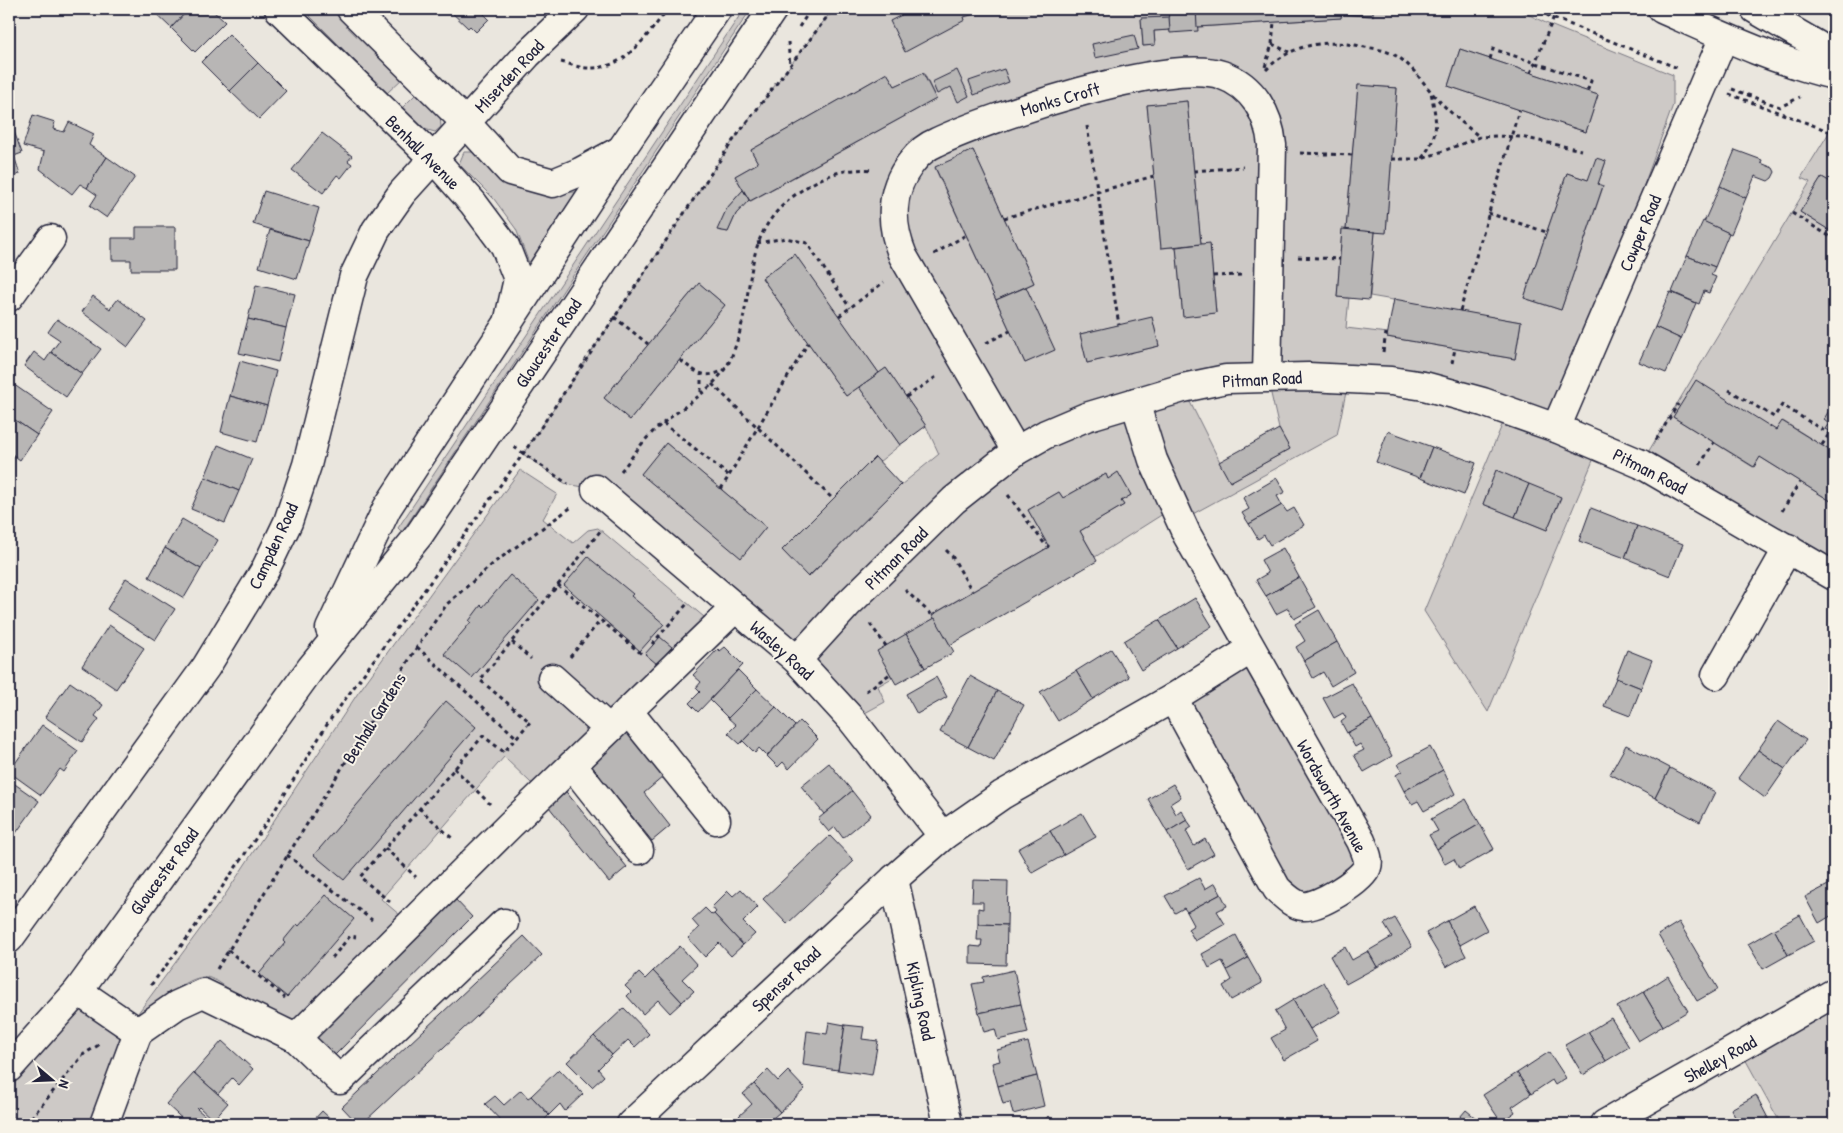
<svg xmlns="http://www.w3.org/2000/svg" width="1843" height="1133" font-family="'Patrick Hand',sans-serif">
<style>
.green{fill:#cdc9c6;stroke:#787680;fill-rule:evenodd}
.building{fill:#b8b6b5;stroke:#22223b}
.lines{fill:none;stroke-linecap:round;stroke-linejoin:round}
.street-casing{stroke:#22223b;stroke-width:31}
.primary-casing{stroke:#22223b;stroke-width:31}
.highway-casing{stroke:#22223b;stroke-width:31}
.path{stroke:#22223b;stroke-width:3;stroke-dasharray:4 4;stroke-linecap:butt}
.street{stroke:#f7f3e8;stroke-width:28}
.primary{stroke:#f7f3e8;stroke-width:28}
.highway{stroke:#f7f3e8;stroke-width:28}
.labels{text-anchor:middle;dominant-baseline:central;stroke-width:4;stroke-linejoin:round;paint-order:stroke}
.street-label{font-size:18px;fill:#22223b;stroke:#f7f3e8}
</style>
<rect width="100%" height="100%" fill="#eae6de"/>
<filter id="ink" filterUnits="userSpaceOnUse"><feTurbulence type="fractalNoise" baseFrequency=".02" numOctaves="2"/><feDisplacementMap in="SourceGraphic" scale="10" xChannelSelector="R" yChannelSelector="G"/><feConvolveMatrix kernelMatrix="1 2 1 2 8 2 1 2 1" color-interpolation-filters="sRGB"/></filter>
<g filter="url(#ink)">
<g class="green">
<polygon points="303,9 335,9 404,77 387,93"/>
<polygon points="744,9 751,9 402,532 398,528"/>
<path d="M833,9H1168L1169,17L1141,18L1143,46L1155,45L1154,31L1170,30V32L1197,27L1341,18V14L1372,16L1373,9H1517L1550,25L1673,75V105L1556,428L1599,446L1488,712L1424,611L1508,411L1349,378L1337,435L1180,521L1174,507L1095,557L1080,531L1124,505L1121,501L1131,495L1118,473L1108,479L1105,474L1063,498L1059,492L1028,510L1049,547L933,614L935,618L878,651L892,678L878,686L885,702L852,720L596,489L566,484L523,454L732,142ZM1460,49L1598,95L1586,132L1448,86ZM887,73L895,86L924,73L936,99L751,201L749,200L736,214L728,232L718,230L727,208L743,190L735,176L758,163L751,150ZM1358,85L1397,88L1386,232H1375L1370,296L1521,322L1515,359L1387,337L1388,333L1346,328L1349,298L1337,297L1342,230H1346ZM1187,101L1201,244H1210L1216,313L1183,316L1176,247L1161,248L1147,105ZM973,150L1034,283L1026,287L1054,349L1025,363L935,168ZM1606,161L1598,184L1603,187L1561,310L1524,298L1567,173L1588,180ZM795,255L879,373L886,368L926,426L939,454L901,485L809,577L782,550L874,458L879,462L900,445L859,387L846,396L762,278ZM699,283L725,305L630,420L604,398ZM1152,318L1159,346L1087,363L1080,334ZM1267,376L1279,429L1290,449L1230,482L1183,388ZM667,444L766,527L741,557L641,474ZM1496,471L1561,498L1547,530L1483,504Z"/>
<polygon points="418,92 440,114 441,127 435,132 424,129 402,108"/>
<polygon points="1830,131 1834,133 1834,184 1822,177 1800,212 1834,233 1834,453 1783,421 1776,430 1673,417 1753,467 1760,457 1834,503 1834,576 1641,464 1810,182 1801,178"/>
<polygon points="464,152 474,152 545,193 576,192 529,263 516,229 494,199 459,164"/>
<path d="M520,470L557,494L543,519L573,543L588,530L598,528L704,617L705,626L551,777L531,783L504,757L381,899L401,916L287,1028L217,981C214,980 209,977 206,977C184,977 163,1002 149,1015L138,1013L221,901L358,693Z"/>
<polygon points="1250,650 1367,855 1302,906 1173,698"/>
<polygon points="78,991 138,1032 104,1124 9,1124 9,1068"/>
<polygon points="1834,993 1834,1124 1781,1124 1739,1048"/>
</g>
<g class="building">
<polygon points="151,9 189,9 171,28"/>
<polygon points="189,9 211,9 225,22 195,52 171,28"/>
<polygon points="448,9 487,9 483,13 489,19 476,32 470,26 468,28"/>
<polygon points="913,9 992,9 964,17 965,20 905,52 890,21"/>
<polygon points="1168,9 1196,9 1198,31 1170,33"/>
<polygon points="1196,9 1342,9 1341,18 1197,27"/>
<polygon points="1342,9 1373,9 1373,16 1341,14"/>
<polygon points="1169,17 1170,30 1154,31 1155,45 1143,46 1141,18"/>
<polygon points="229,34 258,63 230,91 201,62"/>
<polygon points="1134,35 1138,49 1095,58 1092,44"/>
<polygon points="1460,49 1598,95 1586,132 1448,86"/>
<polygon points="258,63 286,91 259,119 230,91"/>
<polygon points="1004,69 1009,82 974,95 969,81"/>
<polygon points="957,70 969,96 958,102 951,87 937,94 932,82"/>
<polygon points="887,73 895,86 923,73 936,99 750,201 735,176 758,163 751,150"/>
<polygon points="1358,85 1397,88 1386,233 1346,230"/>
<polygon points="1187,101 1201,244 1161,248 1147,105"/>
<polygon points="33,115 55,122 53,129 64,132 69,122 94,134 89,145 107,157 87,188 80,184 72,194 40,169 44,152 23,146"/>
<polygon points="9,118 22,153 14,156 20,174 9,178"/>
<polygon points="322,133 352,156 348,161 352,164 341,178 337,175 323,193 292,170"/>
<polygon points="973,150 1034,283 996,300 935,167"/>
<polygon points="1735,150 1762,160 1761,163 1773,168 1775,172 1772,178 1768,181 1755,176 1746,198 1720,186"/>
<polygon points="107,157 135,177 107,218 90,206 97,195 87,188"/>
<polygon points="1596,158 1606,161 1598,184 1603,186 1561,310 1524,298 1567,173 1588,180"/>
<polygon points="1822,177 1834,184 1834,233 1800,212"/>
<polygon points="1720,186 1746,198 1731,234 1704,222"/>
<polygon points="743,190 749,200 736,214 728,232 717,230 727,208"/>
<polygon points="264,191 319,208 309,241 253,224"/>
<polygon points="1703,221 1729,233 1715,267 1687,256"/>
<polygon points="136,227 175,227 175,270 131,270 131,260 112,260 112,238 136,238"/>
<polygon points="1342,229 1375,232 1369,300 1337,297"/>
<polygon points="270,230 309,241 297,279 259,267"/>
<polygon points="1210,243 1216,313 1183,317 1176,247"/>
<polygon points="795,254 879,373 846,396 762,278"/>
<polygon points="1687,256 1715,267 1711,275 1716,277 1709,293 1704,291 1699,304 1672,292"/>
<polygon points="699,283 725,305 630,420 604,398"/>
<polygon points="256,285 295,294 286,328 248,319"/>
<polygon points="1026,287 1055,350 1025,363 996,300"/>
<polygon points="1670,292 1696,303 1681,339 1655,327"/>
<polygon points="93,296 110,309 118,299 147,321 128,347 82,312"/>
<polygon points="1394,299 1521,322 1515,359 1387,337"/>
<polygon points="1152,317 1159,346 1087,363 1080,334"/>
<polygon points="57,319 101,349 82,374 51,352 60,340 48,332"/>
<polygon points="248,319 286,328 278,362 239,353"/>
<polygon points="1655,327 1681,339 1666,373 1639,362"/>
<polygon points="34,352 45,361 51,352 82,374 66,397 24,366"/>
<polygon points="240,361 276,371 267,406 230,396"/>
<polygon points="886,368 926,426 900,445 859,387"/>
<polygon points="1696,380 1776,430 1782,421 1834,453 1834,503 1760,457 1754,467 1673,417"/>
<polygon points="10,382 53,412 37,435 9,416 9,409 13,403 9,401"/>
<polygon points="230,396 267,406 257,442 221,432"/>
<polygon points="1834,402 1834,434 1825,429 1829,423 1824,419"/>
<polygon points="9,416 37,435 20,460 9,452"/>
<polygon points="1279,429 1290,449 1230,482 1219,462"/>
<polygon points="1388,431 1432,447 1420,478 1376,462"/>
<polygon points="666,443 766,527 741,558 641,474"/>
<polygon points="218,445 252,459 239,491 205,477"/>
<polygon points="1432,447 1476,463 1464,495 1420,478"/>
<polygon points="875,457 901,485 808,577 782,550"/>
<polygon points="1496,470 1529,484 1515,517 1483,504"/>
<polygon points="1118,472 1131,495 1121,501 1124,505 1080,531 1097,561 950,645 932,615 1049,547 1028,510 1059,492 1063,498 1106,474 1108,479"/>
<polygon points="205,477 239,491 225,523 191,509"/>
<polygon points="1277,478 1285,492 1277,496 1282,505 1249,524 1242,513 1249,509 1243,498"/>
<polygon points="1529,484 1561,497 1547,530 1515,517"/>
<polygon points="1282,505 1287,512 1294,508 1304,525 1270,545 1264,535 1258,539 1249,524"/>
<polygon points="1591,508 1637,526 1625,558 1579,541"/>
<polygon points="182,519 218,540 201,569 165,548"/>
<polygon points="1637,526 1683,544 1670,576 1625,558"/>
<polygon points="165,548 201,569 184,598 149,577"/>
<polygon points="1283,548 1299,577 1266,596 1256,580 1268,573 1261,560"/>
<polygon points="588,557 633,594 631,596 664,624 640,651 564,585"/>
<polygon points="510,575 539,600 472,678 444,654 471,622 469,621 481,605 483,607"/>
<polygon points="1299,577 1316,607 1294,619 1288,608 1276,614 1266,596"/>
<polygon points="126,578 175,609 155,640 107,609"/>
<polygon points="1195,598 1212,626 1177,648 1159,620"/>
<polygon points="1319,610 1337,642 1304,661 1296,647 1305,641 1295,624"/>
<polygon points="935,618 954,652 925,668 906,634"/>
<polygon points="1159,620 1177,648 1141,670 1124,641"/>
<polygon points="109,625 144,648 116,689 82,666"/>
<polygon points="906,634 925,668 896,684 877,651"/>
<polygon points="660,637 672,647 657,664 645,654"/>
<polygon points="1337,642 1354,672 1331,686 1323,672 1313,678 1304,661"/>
<polygon points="725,647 743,665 698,712 689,703 700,692 696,688 701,682 693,675 718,649 720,651"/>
<polygon points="1111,649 1129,677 1093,699 1076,671"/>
<polygon points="1627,650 1652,660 1641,688 1616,678"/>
<polygon points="738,670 757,689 728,718 710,700"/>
<polygon points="1076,671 1093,699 1058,721 1040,692"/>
<polygon points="970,676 997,691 968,747 940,732"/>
<polygon points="936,677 947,697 917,714 906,694"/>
<polygon points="1616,678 1641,688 1630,716 1604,706"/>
<polygon points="70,682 103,705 95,716 99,719 82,742 45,717"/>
<polygon points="1352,683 1372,719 1347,733 1341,722 1346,718 1343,713 1334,718 1323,698"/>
<polygon points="757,689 776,707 740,744 728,733 736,725 728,718"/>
<polygon points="997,691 1024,705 994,761 968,747"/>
<polygon points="446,701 476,727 344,880 314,855"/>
<polygon points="776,707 795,726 767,756 759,748 755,753 743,741"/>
<polygon points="1372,719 1392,756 1364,772 1354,755 1364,750 1360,744 1355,747 1347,733"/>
<polygon points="800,721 818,739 789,769 783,762 778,767 767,756"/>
<polygon points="1778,721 1806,740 1785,769 1758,750"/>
<polygon points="42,725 78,751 64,772 60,769 41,795 9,772"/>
<polygon points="627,731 663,777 644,793 670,826 652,841 588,762"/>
<polygon points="1626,745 1670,768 1655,798 1610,774"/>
<polygon points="1430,747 1443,770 1404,791 1396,775 1402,771 1398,764"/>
<polygon points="1758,750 1785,769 1765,798 1738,778"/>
<polygon points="829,763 852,791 824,814 801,786"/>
<polygon points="1670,768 1715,792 1700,822 1655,798"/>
<polygon points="1443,770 1455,794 1424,811 1418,801 1412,804 1404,791"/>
<polygon points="9,780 39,801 11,840 9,839"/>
<polygon points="1173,784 1181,797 1170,804 1176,814 1181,810 1187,820 1167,832 1148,799"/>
<polygon points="563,788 627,867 609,882 545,802"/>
<polygon points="852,791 871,815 843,838 835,827 829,832 818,819"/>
<polygon points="1466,799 1480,824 1437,849 1429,835 1438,831 1431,819"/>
<polygon points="1082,813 1096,837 1064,855 1050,831"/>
<polygon points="1187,820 1192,827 1186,831 1194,846 1205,839 1214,854 1188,869 1167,832"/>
<polygon points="1480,824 1494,849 1459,869 1454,859 1445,864 1437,849"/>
<polygon points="1050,831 1064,855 1032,873 1018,849"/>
<polygon points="830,836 854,861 787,924 763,899"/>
<polygon points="1199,878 1205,889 1215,883 1221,894 1187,912 1184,908 1175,913 1165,896"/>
<polygon points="973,880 1008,881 1007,925 978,924 978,908 983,909 983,902 972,902"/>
<polygon points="1832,883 1834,888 1834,914 1819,923 1805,897"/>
<polygon points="741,889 758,907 743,922 755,934 743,945 714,914 716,912 712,907 728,891 733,896"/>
<polygon points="1221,894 1227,906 1217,911 1225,924 1195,941 1188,929 1194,925 1187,912"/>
<polygon points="326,895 354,919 287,997 259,974 285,943 283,941 297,924 299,926"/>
<polygon points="455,899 472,917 330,1060 312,1042"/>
<polygon points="1474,906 1487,930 1460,945 1447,921"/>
<polygon points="705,908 712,915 714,914 743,945 731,956 719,943 705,957 688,938 699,928 692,920"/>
<polygon points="1800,915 1814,941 1788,955 1774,929"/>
<polygon points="1395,918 1412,947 1377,967 1368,951 1392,937 1384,924"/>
<polygon points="1447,921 1466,956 1446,967 1426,933"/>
<polygon points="1679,922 1718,989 1697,1001 1658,935"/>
<polygon points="978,924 1007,925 1006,965 970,964 970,946 981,947 982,940 977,940"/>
<polygon points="1774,929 1788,955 1763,969 1748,944"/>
<polygon points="1236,935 1248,958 1227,970 1222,961 1209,968 1202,954"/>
<polygon points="524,936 542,955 362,1124 358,1124 342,1107"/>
<polygon points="680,946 697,965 682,979 694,991 682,1002 653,971"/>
<polygon points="1345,947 1352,960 1368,951 1377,967 1346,984 1330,956"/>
<polygon points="1248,958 1262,983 1231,1000 1223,986 1232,980 1227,970"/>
<polygon points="1014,970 1021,1004 979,1013 972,984 984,982 983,977"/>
<polygon points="653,971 682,1002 670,1013 658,1000 643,1014 627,996 631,992 625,986 639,973 645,979"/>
<polygon points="1668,976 1688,1011 1663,1026 1643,992"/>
<polygon points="1324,982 1341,1012 1310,1029 1293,1000"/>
<polygon points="1643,992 1663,1026 1638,1041 1617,1007"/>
<polygon points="1293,1000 1317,1041 1284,1060 1271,1038 1285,1030 1275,1011"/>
<polygon points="1021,1004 1028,1033 998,1040 995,1029 984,1032 979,1013"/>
<polygon points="624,1008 649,1034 635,1047 628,1040 612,1055 594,1036"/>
<polygon points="1611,1018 1629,1047 1606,1061 1588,1032"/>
<polygon points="829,1022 845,1025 838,1070 803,1065 807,1031 827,1034"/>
<polygon points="845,1025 864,1027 862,1039 878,1041 872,1075 838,1070"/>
<polygon points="1588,1032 1606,1061 1583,1075 1565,1045"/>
<polygon points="594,1036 612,1055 598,1069 604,1076 592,1087 567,1062"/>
<polygon points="222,1041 253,1069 239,1085 232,1078 218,1094 194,1073"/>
<polygon points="1028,1042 1037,1076 998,1086 992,1063 1000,1061 997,1050"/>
<polygon points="1549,1052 1566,1078 1555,1085 1552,1080 1531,1094 1517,1073"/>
<polygon points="559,1069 583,1094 565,1111 560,1104 549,1115 531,1096"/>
<polygon points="768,1070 778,1081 788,1071 805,1089 780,1112 754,1084"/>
<polygon points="194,1073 228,1103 213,1120 199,1107 197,1109 209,1119 204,1124 188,1124 166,1104"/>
<polygon points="1517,1073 1531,1094 1512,1107 1515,1112 1501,1122 1483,1095"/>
<polygon points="1037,1076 1044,1106 1013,1114 1010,1102 1003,1104 998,1086"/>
<polygon points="754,1084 780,1112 766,1124 746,1124 739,1116 752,1104 743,1094"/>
<polygon points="521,1090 528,1098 531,1096 549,1115 541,1124 504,1124 485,1104 495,1096 504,1105"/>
<polygon points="1756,1095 1771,1124 1730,1124 1737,1121 1731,1109"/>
<polygon points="1466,1110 1483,1124 1454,1124"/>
<polygon points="322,1111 336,1124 310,1124"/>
<polygon points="1049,1116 1055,1124 1038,1124"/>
<polygon points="297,1119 303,1124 293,1124"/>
</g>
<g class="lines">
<defs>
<g id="street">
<polyline points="279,9 434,159 473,203 505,246 518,279 509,319"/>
<polyline points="351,9 466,123 510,171 553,183 580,172 621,150"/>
<polyline points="9,297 51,239"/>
<polyline points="1556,428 1724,37"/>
<path d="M1016,451L903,256C890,225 889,191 911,163C917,155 927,146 937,142C990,117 1170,56 1222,75C1253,86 1269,114 1272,145L1267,376"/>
<polyline points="596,489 797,660 852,720 943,836"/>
<polyline points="797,660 847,605 954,500 1016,451 1046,434 1086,417 1183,388 1226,379 1308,377 1391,381 1424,386 1483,402 1556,428 1641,464 1834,576"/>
<polyline points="1716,675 1788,548"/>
<polyline points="552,678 609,729"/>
<polyline points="1173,698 1250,650"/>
<polyline points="628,711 716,820"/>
<polyline points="572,765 639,850"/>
<polyline points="894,879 948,1124"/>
<polyline points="9,939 206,667 265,570 288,522 307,465 354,276 376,230 402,193 527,55 575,9"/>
<polyline points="78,991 138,1032"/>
<polyline points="138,1032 177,1005 203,993 296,1038 510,825 735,608"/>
<polyline points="296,1038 340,1080 504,923"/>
<polyline points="104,1124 138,1032"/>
<path d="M631,1124L894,879L943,836L1002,795L1173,698L1277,889C1284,895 1293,905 1303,906C1317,908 1362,881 1367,867C1370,859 1364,849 1361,841L1187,535L1153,460L1135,402"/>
<polyline points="1605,1124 1834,993"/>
</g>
<g id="primary">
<path d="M1662,9C1718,34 1774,61 1834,75"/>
<polyline points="1755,9 1817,45 1834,67"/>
</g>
<g id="highway">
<polyline points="330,629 387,508 621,150 717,9"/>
<polyline points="9,1068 78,991 311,668 419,535 773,9"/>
</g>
</defs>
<use href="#street" class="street-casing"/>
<use href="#primary" class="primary-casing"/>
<use href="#highway" class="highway-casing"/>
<g class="path">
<polyline points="1532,9 1680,69"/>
<polyline points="799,27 811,9"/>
<polyline points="788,42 790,66"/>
<polyline points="1272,44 1289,52"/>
<polyline points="1490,59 1493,49 1591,81 1587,92"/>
<path d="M561,62C570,64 579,68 588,68C626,70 647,35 668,9"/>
<polyline points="1265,67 1272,44 1274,22"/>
<path d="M1266,70C1293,42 1329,39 1365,47C1378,49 1390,51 1401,59C1414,69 1422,81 1432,93C1446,109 1463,124 1480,137"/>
<polyline points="1531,73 1557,9"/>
<polyline points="1732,89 1780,107 1800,97"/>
<polyline points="1729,94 1834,133"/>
<polyline points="1087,126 1119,325"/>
<polyline points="1300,153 1352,155"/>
<path d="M1422,158C1441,133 1436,120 1431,92"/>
<polyline points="1392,159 1422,159 1480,137 1496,136 1521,137 1581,150"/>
<polyline points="1194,171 1243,167"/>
<polyline points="1488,213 1546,232"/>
<polyline points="1792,213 1834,239"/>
<polyline points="1004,218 1154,176"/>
<polyline points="757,243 786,238 807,243 850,308"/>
<polyline points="934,254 966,235"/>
<polyline points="1298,257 1340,259"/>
<polyline points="1213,276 1241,275"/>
<polyline points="1460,311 1519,110"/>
<polyline points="839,316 884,282"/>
<polyline points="614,317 648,344"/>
<polyline points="986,343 1010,331"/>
<polyline points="1383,352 1386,333"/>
<path d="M680,360C695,371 703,380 722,371"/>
<polyline points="1452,363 1455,349"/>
<polyline points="712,384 833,499"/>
<polyline points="1729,390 1774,417 1782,405 1834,437"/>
<polyline points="701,392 701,375"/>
<polyline points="906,397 939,375"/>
<polyline points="663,423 728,475"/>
<polyline points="1656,440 1678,404"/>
<polyline points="1822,445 1829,434"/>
<polyline points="514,447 568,484"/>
<polyline points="1700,465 1714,442"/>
<path d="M621,471C632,458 642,441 655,430C679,408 711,393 728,364C733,355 736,344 739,335C757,271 742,227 808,186C830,173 847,168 873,170"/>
<polyline points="721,489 808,343"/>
<polyline points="1008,495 1044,543 1049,547"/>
<polyline points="1782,511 1800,482"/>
<polyline points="946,550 952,556 972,591"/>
<polyline points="558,585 601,530"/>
<polyline points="905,590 932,615"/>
<polyline points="870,624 886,646"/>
<polyline points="512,642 531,659"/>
<polyline points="652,644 687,604"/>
<polyline points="417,647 517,738"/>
<polyline points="570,657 600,621"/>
<polyline points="866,691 890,674"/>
<polyline points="454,768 490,804"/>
<polyline points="419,808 454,840"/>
<polyline points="385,848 416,877"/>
<polyline points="287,855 372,920"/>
<polyline points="388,902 389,901 360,877 483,736 504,752 530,722 480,680 558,585 643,655"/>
<polyline points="228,950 285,998"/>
<polyline points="332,958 350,936 356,937"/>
<polyline points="217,969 417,647 447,604 495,562 573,506"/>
<polyline points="151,985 188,937 275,810 328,723 523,454 732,142 833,9"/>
<polyline points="26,1124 84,1054 102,1043"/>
</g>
<use href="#street" class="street"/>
<use href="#primary" class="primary"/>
<use href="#highway" class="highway"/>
</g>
</g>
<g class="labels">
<g class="street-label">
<text transform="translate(509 76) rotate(-47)">Miserden Road</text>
<text transform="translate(1060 99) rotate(-16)">Monks Croft</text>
<text transform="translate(423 152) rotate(45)">Benhall Avenue</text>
<text transform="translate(1640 233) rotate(-67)">Cowper Road</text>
<text transform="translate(548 343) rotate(-56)">Gloucester Road</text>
<text transform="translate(1262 379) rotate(-3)">Pitman Road</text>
<text transform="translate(1650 471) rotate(27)">Pitman Road</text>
<text transform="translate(273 546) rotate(-65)">Campden Road</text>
<text transform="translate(896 558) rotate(-45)">Pitman Road</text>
<text transform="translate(782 650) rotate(42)">Wasley Road</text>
<text transform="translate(374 718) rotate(-58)">Benhall Gardens</text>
<text transform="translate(1332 796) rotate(61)">Wordsworth Avenue</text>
<text transform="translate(164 871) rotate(-54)">Gloucester Road</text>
<text transform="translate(786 979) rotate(-43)">Spenser Road</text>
<text transform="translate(921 1001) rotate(78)">Kipling Road</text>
<text transform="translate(1720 1059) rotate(-29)">Shelley Road</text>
</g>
</g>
<rect width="1843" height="1133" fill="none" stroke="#f7f3e8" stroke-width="30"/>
<rect x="15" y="15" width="1813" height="1103" fill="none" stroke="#22223b" stroke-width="2" filter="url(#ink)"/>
<g transform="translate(52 1080) rotate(109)" stroke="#f7f3e8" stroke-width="4" paint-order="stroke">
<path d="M0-4L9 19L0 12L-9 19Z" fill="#22223b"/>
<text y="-8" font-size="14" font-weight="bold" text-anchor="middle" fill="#22223b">N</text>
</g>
</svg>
